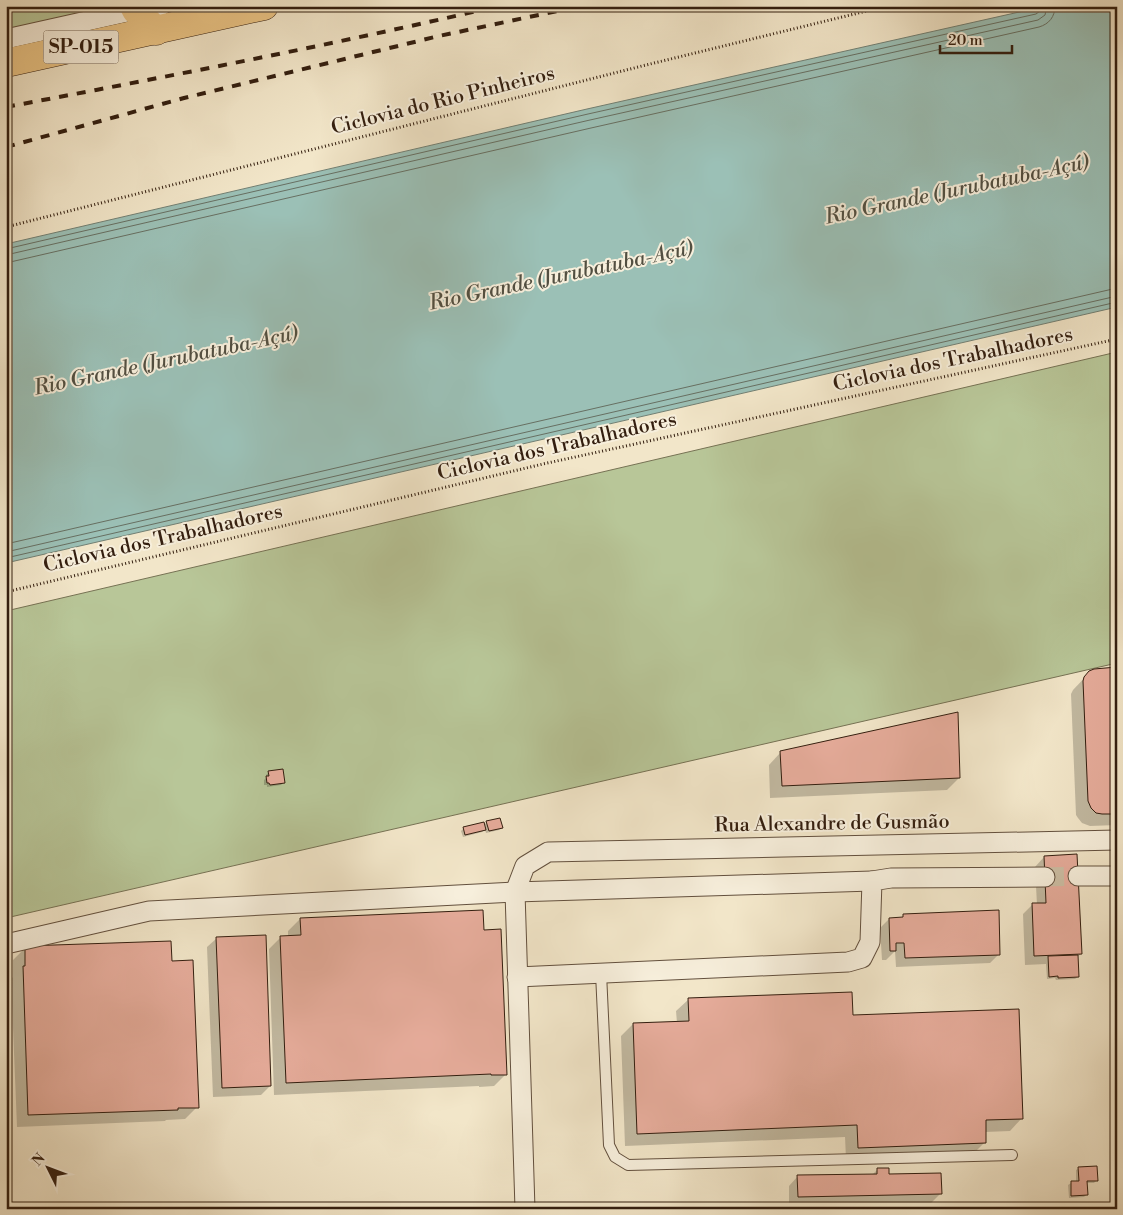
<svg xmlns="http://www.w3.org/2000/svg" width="1123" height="1215" font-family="'Libre Bodoni',serif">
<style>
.green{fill:#b8c698;stroke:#767254}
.water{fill:#9bc0b6;stroke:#717f73}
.shadow{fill:#0003}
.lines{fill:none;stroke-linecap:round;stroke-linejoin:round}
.shore{stroke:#676f62;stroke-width:1}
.building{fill:#e6ac9b;stroke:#331e0f}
.minor-tunnel{stroke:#ccbea4;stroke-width:19;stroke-dasharray:19 9;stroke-linecap:butt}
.service-casing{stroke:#63503e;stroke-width:12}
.minor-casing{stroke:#63503e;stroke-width:21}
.trunk-casing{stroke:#331e0f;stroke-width:29}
.path{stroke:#331e0f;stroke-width:3;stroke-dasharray:1 2.5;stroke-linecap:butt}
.service{stroke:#f7efdc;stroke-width:10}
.minor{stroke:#f7efdc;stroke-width:19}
.trunk{stroke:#e9c384;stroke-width:28}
.rail{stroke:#331e0f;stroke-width:4;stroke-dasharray:9 9;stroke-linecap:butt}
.labels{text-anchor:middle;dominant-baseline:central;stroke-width:4;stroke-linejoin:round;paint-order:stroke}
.shield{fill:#f7efdc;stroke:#6e5d4c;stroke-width:1}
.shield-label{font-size:19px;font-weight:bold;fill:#331e0f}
.street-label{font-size:20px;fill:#331e0f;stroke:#f7efdc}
.water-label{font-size:21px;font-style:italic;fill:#524f41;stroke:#f7efdc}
</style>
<rect width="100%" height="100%" fill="#f2e6c9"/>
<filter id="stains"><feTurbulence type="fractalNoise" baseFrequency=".004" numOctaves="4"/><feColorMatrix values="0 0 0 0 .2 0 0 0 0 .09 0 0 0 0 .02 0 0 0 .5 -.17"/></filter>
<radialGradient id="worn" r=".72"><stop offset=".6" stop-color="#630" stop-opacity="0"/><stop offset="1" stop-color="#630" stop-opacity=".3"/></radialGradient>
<g class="green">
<polygon points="6,6 114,6 6,33"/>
<polygon points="1117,352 1117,663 6,918 6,611"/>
</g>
<polygon class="water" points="1046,6 1117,6 1117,307 6,563 6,244 587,109"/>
<g class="shadow">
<polygon points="1117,668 1117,825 1090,826 1082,823 1078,818 1076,815 1071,694 1073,690 1090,672"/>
<polygon points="781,752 959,778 947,790 770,798 769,765"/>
<polygon points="269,772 284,782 281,785 267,787 267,785 264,785 264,780 266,778 266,775"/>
<polygon points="487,822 501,828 499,830 486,833 485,829 482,832 463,837 461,831 464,828 484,825"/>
<polygon points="1044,857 1081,954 1077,957 1078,977 1075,979 1056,980 1055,978 1047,979 1046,964 1025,965 1023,914 1032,905 1037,905 1035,867"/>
<polygon points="904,916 999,954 990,963 896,967 895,951 886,960 882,960 880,928 889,919 901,919"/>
<polygon points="300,919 483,931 506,1074 494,1086 479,1087 479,1086 274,1095 269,949 281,937 288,937 288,931"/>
<polygon points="217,938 270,1086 261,1095 213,1097 207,947"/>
<polygon points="25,948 171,962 197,1107 185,1119 166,1120 165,1121 17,1127 11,979 13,977 13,960"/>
<polygon points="689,999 1022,1118 1010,1131 985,1132 985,1142 973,1154 846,1159 845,1137 625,1146 621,1036 633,1024 677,1023 676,1011"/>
<polygon points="1079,1168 1096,1181 1094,1183 1086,1183 1086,1195 1084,1197 1069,1198 1068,1185 1071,1183 1076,1182 1076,1170"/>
<polygon points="878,1169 888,1176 941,1193 931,1203 789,1206 789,1186 798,1176 872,1175"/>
</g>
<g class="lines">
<g class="shore">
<polyline points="6,249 588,114 1036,14 1040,11 1041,6"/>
<polyline points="6,255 590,120 1038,20 1045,15 1047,6"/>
<path d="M6,263L591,128L1039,27C1049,24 1055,17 1055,6"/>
<polyline points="6,544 1117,288"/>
<polyline points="6,552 1117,296"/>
<polyline points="6,558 1117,302"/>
</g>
</g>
<g class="building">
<polygon points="1117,667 1117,814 1102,814 1096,813 1091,808 1088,801 1083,681 1084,677 1089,671 1094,669"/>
<polygon points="958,712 960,778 782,786 780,751"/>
<polygon points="283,769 285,783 270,785 269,783 267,783 266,776 269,776 268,771"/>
<polygon points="500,818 503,828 489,831 486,821"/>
<polygon points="484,822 486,830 465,835 463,827"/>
<polygon points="1077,854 1082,954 1034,956 1032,903 1046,903 1044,856"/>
<polygon points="483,910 484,930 501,929 507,1075 491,1075 491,1074 286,1083 280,936 301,935 300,918"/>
<polygon points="999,910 1000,955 905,958 904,943 896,943 896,951 890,951 889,918 903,917 903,914"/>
<polygon points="266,935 271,1086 222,1088 216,937"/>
<polygon points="171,941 172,961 193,960 199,1108 178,1108 178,1110 28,1115 23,966 25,966 25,946"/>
<polygon points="1078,955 1079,977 1058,978 1058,976 1049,977 1048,956"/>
<polygon points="852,992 853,1015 1019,1009 1023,1119 986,1120 986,1143 858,1148 857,1125 637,1134 633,1023 689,1021 688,998"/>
<polygon points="1097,1166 1098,1181 1087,1181 1088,1195 1071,1196 1071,1181 1079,1181 1078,1167"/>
<polygon points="877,1168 889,1168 889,1174 941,1173 942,1194 798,1197 797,1175 877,1174"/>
</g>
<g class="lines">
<polyline class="minor-tunnel" points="1045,877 1078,876"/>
<defs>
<polyline id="service" points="601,973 609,1145 615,1157 628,1165 1012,1155"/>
<g id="minor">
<polyline points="6,39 136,10 161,6"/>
<polyline points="1078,876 1117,876"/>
<polyline points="6,944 149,911 515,892 872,881"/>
<polyline points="517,977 848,962 862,958 870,942 872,881 891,878 1045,877"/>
<polyline points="525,1209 515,892 525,866 548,852 1117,840"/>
</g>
<g id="trunk">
<polyline points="134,6 136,10 156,31"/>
<polyline points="6,63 264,6"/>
</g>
</defs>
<use href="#service" class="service-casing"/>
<use href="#minor" class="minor-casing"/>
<use href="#trunk" class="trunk-casing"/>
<g class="path">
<polyline points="6,227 642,66 887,6"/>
<polyline points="6,592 543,464 1117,339"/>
</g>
<use href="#service" class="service"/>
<use href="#minor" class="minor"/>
<use href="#trunk" class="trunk"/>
<g class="rail">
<path d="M6,107C171,76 336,44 499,6"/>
<polyline points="6,147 184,98 439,36 581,6"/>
</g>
</g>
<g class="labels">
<rect class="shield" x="43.5" y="30.5" width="75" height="33" rx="4"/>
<g class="shield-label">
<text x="81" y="47">SP-015</text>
</g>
<g class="street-label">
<text transform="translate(443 101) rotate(-14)">Ciclovia do Rio Pinheiros</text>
<text transform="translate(953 360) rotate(-12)">Ciclovia dos Trabalhadores</text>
<text transform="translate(557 447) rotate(-13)">Ciclovia dos Trabalhadores</text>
<text transform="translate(163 539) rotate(-13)">Ciclovia dos Trabalhadores</text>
<text transform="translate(832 824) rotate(-1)">Rua Alexandre de Gusmão</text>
</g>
<g class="water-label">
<text transform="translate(957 190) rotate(-12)">Rio Grande (Jurubatuba-Açú)</text>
<text transform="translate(561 276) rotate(-12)">Rio Grande (Jurubatuba-Açú)</text>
<text transform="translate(166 361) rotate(-12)">Rio Grande (Jurubatuba-Açú)</text>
</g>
</g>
<rect width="1123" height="1215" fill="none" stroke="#f2e6c9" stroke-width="25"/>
<rect x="8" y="8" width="1108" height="1200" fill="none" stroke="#331e0f" stroke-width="2.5"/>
<rect x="12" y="12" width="1098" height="1190" fill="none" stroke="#331e0f"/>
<g transform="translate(48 1168) rotate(312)" stroke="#f7efdc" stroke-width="4" paint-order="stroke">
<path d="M0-4L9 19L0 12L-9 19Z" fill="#331e0f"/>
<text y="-8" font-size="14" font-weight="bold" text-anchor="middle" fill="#331e0f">N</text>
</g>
<path d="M940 45v8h72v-8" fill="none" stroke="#331e0f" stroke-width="2.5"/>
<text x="948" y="45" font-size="15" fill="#331e0f" stroke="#f7efdc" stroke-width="4" paint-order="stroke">20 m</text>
<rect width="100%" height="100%" filter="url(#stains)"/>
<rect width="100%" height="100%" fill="url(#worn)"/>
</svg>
